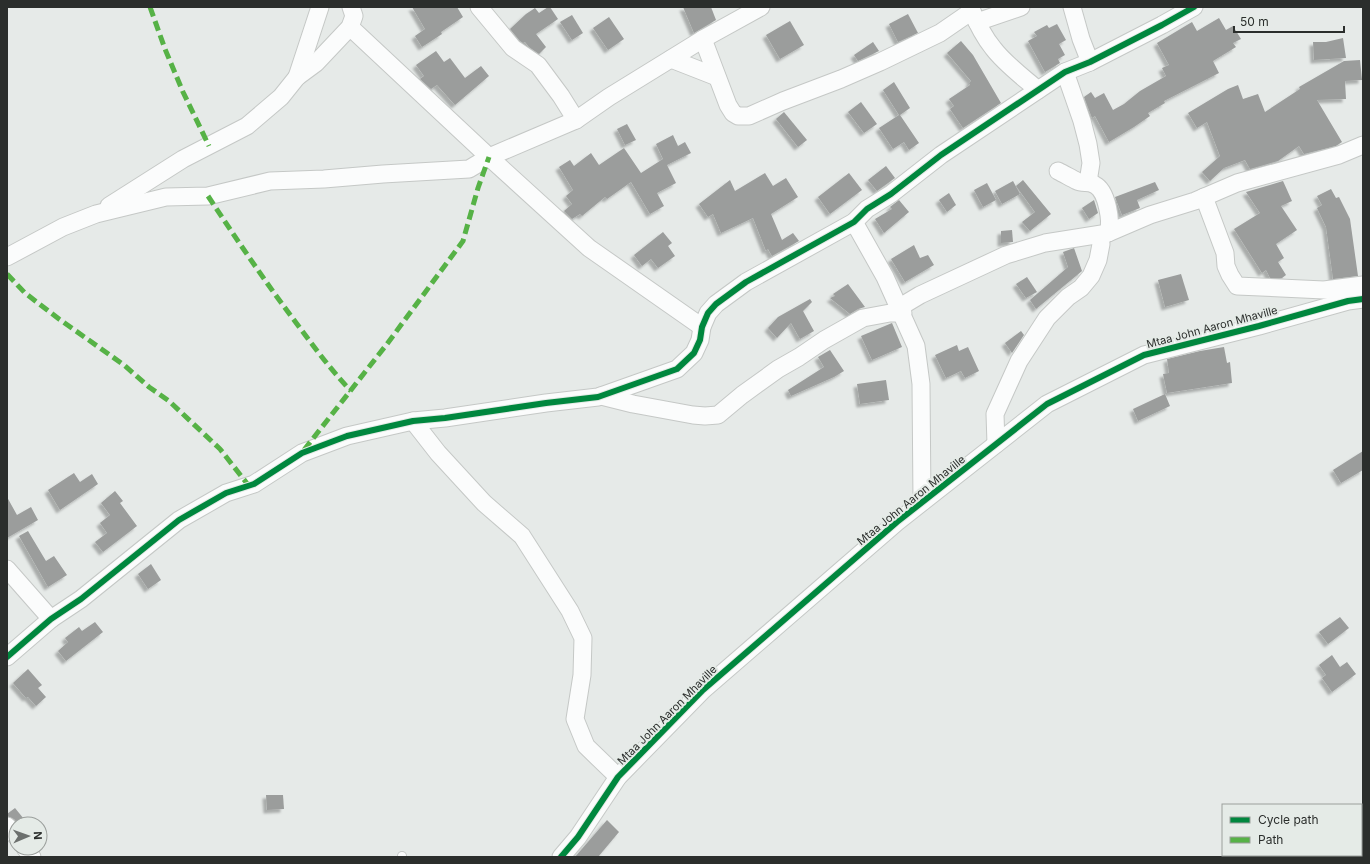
<svg xmlns="http://www.w3.org/2000/svg" width="1370" height="864" font-family="Inter,sans-serif">
<style>
.building{fill:#9b9d9c;filter:url(#shadow)}
.lines{fill:none;stroke-linecap:round;stroke-linejoin:round}
.service-casing{stroke:#c5c8c6;stroke-width:10}
.minor-casing{stroke:#c5c8c6;stroke-width:19}
.service{stroke:#fbfcfc;stroke-width:8}
.minor{stroke:#fbfcfc;stroke-width:17}
.quiet{stroke:#56b246;stroke-width:5;stroke-dasharray:10 5;stroke-linecap:butt}
.cycleway-casing{stroke:#e5ebe7;stroke-width:8}
.cycleway{stroke:#00873e;stroke-width:6}
.labels{text-anchor:middle;dominant-baseline:central;stroke-width:4;stroke-linejoin:round;paint-order:stroke}
.street-label{font-size:11px;fill:#2b2e2c;stroke:#e5ebe7}
</style>
<defs>
<filter id="shadow"><feDropShadow dx="-3.5" dy="3.5" stdDeviation="1" flood-color="#0004"/></filter>
</defs>
<rect width="100%" height="100%" fill="#e6eae8"/>
<g class="building">
<polygon points="412,7 457,7 463,17 441,32 442,34 422,47 415,36 425,29"/>
<polygon points="548,7 550,7 558,19 536,34 546,47 539,54 529,47 525,42 523,43 520,41 510,29 526,14 535,8 539,13"/>
<polygon points="683,7 711,7 716,20 694,33"/>
<polygon points="908,14 918,33 898,42 889,24"/>
<polygon points="572,15 583,33 572,40 560,22"/>
<polygon points="609,17 624,39 608,50 593,28"/>
<polygon points="1219,18 1226,30 1233,26 1241,39 1233,43 1236,47 1213,61 1219,73 1164,101 1165,103 1148,113 1150,116 1134,127 1109,142 1095,116 1092,118 1084,97 1091,92 1095,98 1104,93 1113,110 1124,104 1140,91 1166,76 1162,68 1169,65 1157,43 1192,22 1197,31"/>
<polygon points="790,21 804,45 780,59 766,35"/>
<polygon points="1057,24 1066,40 1059,44 1065,55 1058,59 1060,63 1045,72 1028,41 1037,36 1034,32 1047,25 1049,28"/>
<polygon points="1343,38 1346,58 1314,60 1313,42 1326,42"/>
<polygon points="961,41 973,55 1001,103 963,128 950,109 954,106 949,99 970,85 969,83 971,81 947,53"/>
<polygon points="873,42 879,51 858,61 854,55"/>
<polygon points="436,51 444,62 450,58 465,78 481,66 489,76 455,105 437,85 431,89 420,79 424,76 416,65"/>
<polygon points="1360,60 1362,80 1345,81 1346,99 1317,100 1342,142 1336,146 1304,154 1299,146 1278,161 1250,169 1245,160 1224,168 1210,181 1202,172 1220,156 1207,122 1197,128 1188,113 1228,89 1238,85 1243,99 1258,94 1265,112 1300,89 1299,87 1344,61"/>
<polygon points="894,82 910,108 900,115 919,143 909,150 904,142 893,149 879,128 899,115 883,90"/>
<polygon points="861,102 877,124 864,133 848,112"/>
<polygon points="784,112 807,140 798,147 776,119"/>
<polygon points="627,124 636,140 625,145 617,129"/>
<polygon points="673,135 678,146 685,142 691,153 667,165 676,183 657,193 664,206 650,214 631,182 607,199 605,197 582,216 580,214 572,219 564,211 572,204 566,196 573,190 559,167 570,160 574,166 591,153 599,165 624,148 641,173 663,159 656,144"/>
<polygon points="886,166 895,178 877,191 868,180"/>
<polygon points="765,173 773,186 786,178 798,197 771,214 782,240 793,233 799,241 772,256 768,249 766,251 753,218 721,233 713,214 708,217 699,204 730,180 735,191"/>
<polygon points="849,173 862,190 830,214 818,197"/>
<polygon points="1023,180 1051,214 1030,231 1022,222 1035,212 1016,186"/>
<polygon points="1013,181 1020,194 1002,204 995,191"/>
<polygon points="1283,181 1292,201 1281,206 1297,230 1276,244 1284,258 1278,262 1286,275 1282,278 1270,278 1266,270 1262,273 1234,229 1260,213 1246,192"/>
<polygon points="1155,182 1159,190 1137,200 1140,208 1122,215 1115,197"/>
<polygon points="987,183 996,200 983,207 974,190"/>
<polygon points="1331,189 1336,198 1339,197 1350,219 1358,276 1333,279 1326,227 1317,208 1322,205 1317,196"/>
<polygon points="949,193 956,205 947,212 939,200"/>
<polygon points="899,200 909,212 884,233 875,219 892,209 890,207"/>
<polygon points="1094,200 1098,213 1089,219 1082,208"/>
<polygon points="1012,230 1013,242 1001,243 1001,231"/>
<polygon points="663,232 672,243 668,246 675,256 658,268 651,259 642,266 634,255"/>
<polygon points="914,245 920,258 928,255 934,265 905,282 891,259"/>
<polygon points="1074,248 1082,271 1036,309 1030,300 1068,267 1063,252"/>
<polygon points="1181,274 1189,300 1165,307 1158,280"/>
<polygon points="1027,277 1037,292 1026,298 1016,284"/>
<polygon points="848,284 865,307 858,309 850,314 830,298 835,296 833,294"/>
<polygon points="810,299 812,302 803,311 814,331 800,339 791,323 777,338 768,328 778,317"/>
<polygon points="892,323 902,347 872,360 861,336"/>
<polygon points="1021,331 1024,335 1012,353 1005,343"/>
<polygon points="957,345 959,351 968,347 979,371 965,378 961,371 946,378 935,355"/>
<polygon points="1224,347 1227,363 1230,362 1232,383 1167,393 1163,374 1169,373 1167,359 1200,351"/>
<polygon points="830,350 844,371 834,377 791,396 788,390 824,367 818,357"/>
<polygon points="886,380 889,400 860,404 857,384"/>
<polygon points="1165,394 1170,406 1138,421 1133,409"/>
<polygon points="1363,451 1363,470 1341,483 1333,470"/>
<polygon points="74,473 80,482 92,474 98,484 60,510 48,490"/>
<polygon points="115,491 123,501 120,503 137,526 103,552 95,542 107,533 100,523 110,515 101,503"/>
<polygon points="7,497 17,515 31,507 38,520 7,538"/>
<polygon points="28,531 46,561 54,556 67,575 48,587 19,536"/>
<polygon points="151,564 161,580 148,589 138,574"/>
<polygon points="1340,617 1349,628 1328,644 1319,632"/>
<polygon points="95,622 103,632 66,661 58,651 68,642 65,638 79,627 82,631"/>
<polygon points="1332,655 1340,667 1347,662 1356,674 1332,692 1322,678 1326,675 1319,665"/>
<polygon points="28,669 42,685 38,688 46,697 36,706 28,697 26,698 13,683"/>
<polygon points="266,795 283,795 284,809 267,810"/>
<polygon points="15,808 28,824 19,824 14,819 7,816 7,814"/>
<polygon points="607,820 619,832 598,857 575,857"/>
</g>
<g class="lines">
<defs>
<polyline id="service" points="402,856 402,857"/>
<g id="minor">
<polyline points="479,7 513,48 538,65 561,96 576,120"/>
<path d="M970,7C976,21 983,36 993,48C1005,64 1023,77 1038,90"/>
<polyline points="1072,7 1081,39 1090,62"/>
<polyline points="977,22 1021,7"/>
<polyline points="350,27 489,157 589,248 702,327"/>
<polyline points="703,39 728,105 733,113 738,116 749,116 783,101 841,79 880,62 940,33 972,11"/>
<polyline points="671,59 717,77"/>
<polyline points="1065,72 1082,121 1088,144 1091,163 1088,182"/>
<polyline points="297,77 320,7"/>
<path d="M1058,171C1064,174 1071,178 1077,181C1083,184 1089,181 1095,185C1107,191 1112,222 1108,233"/>
<polyline points="1204,197 1225,253 1226,266 1230,275 1237,286 1324,290 1363,285"/>
<polyline points="109,206 183,159 247,126 281,97 297,77 316,63 350,27 354,16 351,7"/>
<polyline points="854,222 885,277 916,346 921,384 922,502"/>
<polyline points="7,257 63,227 96,214 166,197 208,196 270,181 324,179 383,174 469,169 489,157 576,120 609,97 703,39 761,7"/>
<polyline points="900,307 920,295 1006,255 1045,243 1108,233 1150,215 1195,201 1237,183 1339,155 1363,145"/>
<polyline points="601,396 633,404 693,415 705,416 718,415 742,395 778,369 799,357 824,340 863,318 890,313 903,313"/>
<polyline points="413,421 438,453 484,503 522,536 570,611 583,638 582,675 575,719 586,746 618,777"/>
<polyline points="996,444 995,414 1019,361 1047,318 1068,297 1081,288 1091,276 1098,260 1101,244 1099,235"/>
<polyline points="7,569 51,619"/>
<polyline points="7,657 51,619 81,599 179,520 226,493 254,484 302,453 347,436 413,421 445,418 546,403 598,397 677,369 694,353 700,340 702,327 708,313 716,304 746,282 854,222 867,209 891,194 941,155 1065,72 1090,62 1162,25 1194,7"/>
<polyline points="7,826 16,836"/>
<polyline points="25,848 32,857"/>
<polyline points="561,857 578,837 618,777 703,690 897,522 1047,404 1144,355 1259,326 1348,301 1363,299"/>
</g>
</defs>
<use href="#service" class="service-casing"/>
<use href="#minor" class="minor-casing"/>
<use href="#service" class="service"/>
<use href="#minor" class="minor"/>
<g class="quiet">
<polyline points="150,7 165,49 183,92 209,146"/>
<path d="M208,196C237,240 266,283 297,324C314,347 331,370 351,391"/>
<polyline points="7,274 25,293 59,319 124,365 149,387 169,401 220,449 249,486"/>
<polyline points="304,450 387,344 463,241 478,188 489,157"/>
</g>
<defs>
<g id="cycleway">
<polyline points="7,657 51,619 81,599 179,520 226,493 254,484 302,453 347,436 413,421 445,418 546,403 598,397 677,369 694,353 700,340 702,327 708,313 716,304 746,282 854,222 867,209 891,194 941,155 1065,72 1090,62 1162,25 1194,7"/>
<polyline points="561,857 578,837 618,777 703,690 897,522 1047,404 1144,355 1259,326 1348,301 1363,299"/>
</g>
</defs>
<use href="#cycleway" class="cycleway-casing"/>
<use href="#cycleway" class="cycleway"/>
</g>
<g class="labels">
<g class="street-label">
<text transform="translate(1212 327) rotate(-15)">Mtaa John Aaron Mhaville</text>
<text transform="translate(911 500) rotate(-39)">Mtaa John Aaron Mhaville</text>
<text transform="translate(667 715) rotate(-45)">Mtaa John Aaron Mhaville</text>
</g>
</g>
<rect width="1370" height="864" fill="none" stroke="#2b2e2c" stroke-width="16"/>
<rect x="1222" y="804" width="140" height="52" fill="#e5ebe7" stroke="#9b9f9c"/>
<rect x="1230" y="817" width="20" height="6" fill="#00873e" stroke="#9b9f9c"/>
<text x="1258" y="824" font-size="12" fill="#2b2e2c">Cycle path</text>
<rect x="1230" y="837" width="20" height="6" fill="#56b246" stroke="#9b9f9c"/>
<text x="1258" y="844" font-size="12" fill="#2b2e2c">Path</text>
<g transform="translate(28 836) rotate(88)"><circle r="19" fill="#e5ebe7" stroke="#9b9f9c"/>
<path d="M0-3L7 15L0 10L-7 15Z" fill="#6c706e"/>
<text y="-6" font-size="11" font-weight="bold" text-anchor="middle" fill="#2b2e2c">N</text>
</g>
<path d="M1234 26v6h110v-6" fill="none" stroke="#2b2e2c" stroke-width="2"/>
<text x="1240" y="26" font-size="12" fill="#2b2e2c" stroke="#e5ebe7" stroke-width="3" paint-order="stroke">50 m</text>
</svg>
